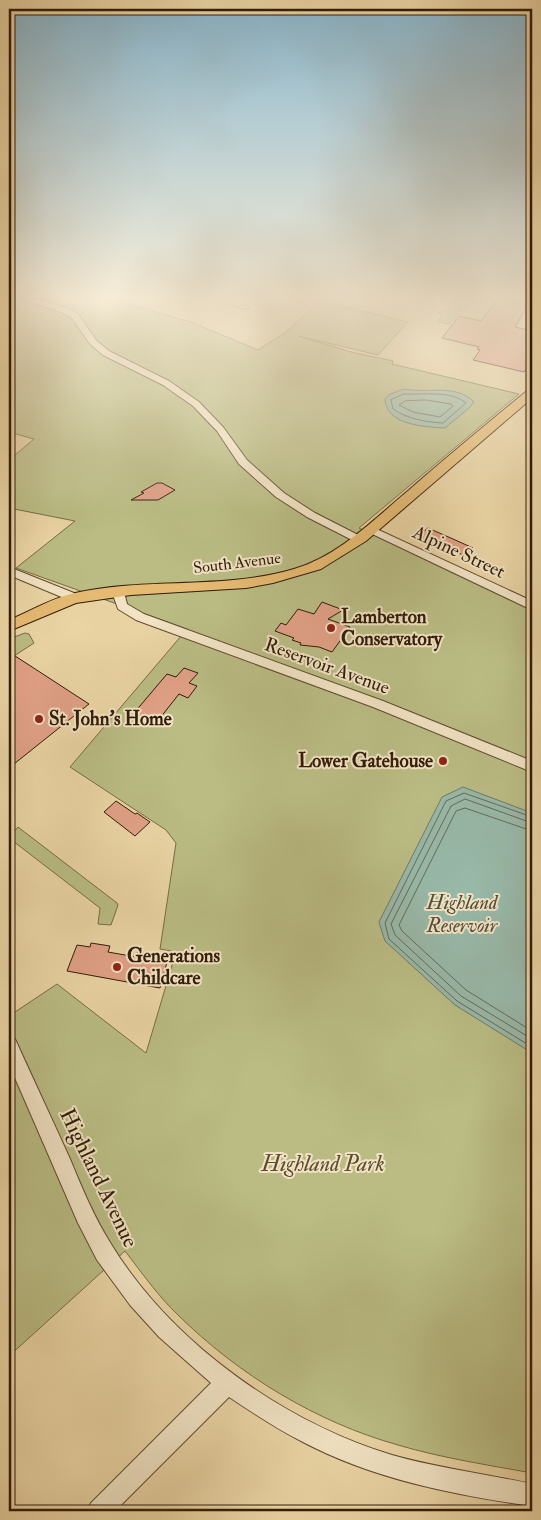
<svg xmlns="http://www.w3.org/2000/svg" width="541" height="1520" font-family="'IM FELL Double Pica',serif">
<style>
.green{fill:#babc84;stroke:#766c46}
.water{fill:#98b8a8;stroke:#6f7a68}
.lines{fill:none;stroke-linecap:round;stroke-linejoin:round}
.shore{stroke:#656a58;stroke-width:1}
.building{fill:#e1a187;stroke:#321c08}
.minor-casing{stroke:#604a2f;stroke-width:2}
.major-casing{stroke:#321c08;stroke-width:2}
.minor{fill:#f1e3c4;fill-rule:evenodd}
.major{fill:#e5ba72;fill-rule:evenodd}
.poi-dot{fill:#8f2418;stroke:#f1e3c4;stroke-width:2}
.labels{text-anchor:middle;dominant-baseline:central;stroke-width:4;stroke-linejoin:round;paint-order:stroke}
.far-street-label{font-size:16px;fill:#321c08;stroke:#f1e3c4}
.street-label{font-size:19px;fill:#321c08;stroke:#f1e3c4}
.poi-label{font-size:19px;font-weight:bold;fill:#321c08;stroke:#f1e3c4;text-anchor:start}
.water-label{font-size:20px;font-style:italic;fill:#514b38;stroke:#f1e3c4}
.near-park-label{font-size:22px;font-style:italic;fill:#5b4c2d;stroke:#f1e3c4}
.near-street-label{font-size:22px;fill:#321c08;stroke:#f1e3c4}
</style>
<rect width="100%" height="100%" fill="#ead4a4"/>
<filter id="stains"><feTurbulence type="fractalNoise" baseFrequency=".004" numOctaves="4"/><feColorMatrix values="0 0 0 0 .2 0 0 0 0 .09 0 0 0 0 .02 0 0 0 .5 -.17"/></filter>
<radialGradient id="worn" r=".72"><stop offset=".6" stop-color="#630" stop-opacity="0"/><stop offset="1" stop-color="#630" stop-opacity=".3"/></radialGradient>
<g class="green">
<path d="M11,299H111L191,322L258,350L286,332L320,301L408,322L378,355L298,336L351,352L393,361L392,364L519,394L359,528L532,610V1473C488,1465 442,1458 398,1445C316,1422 239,1375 178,1315C158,1296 142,1273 125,1251L9,1356V1016L57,984L146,1053L176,952L160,949L176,843L166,830L70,767L187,629L16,568L75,521L9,508V460L34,439L9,432V301Z"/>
<polygon points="453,303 465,306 449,324 437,322 442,316 438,313 447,310"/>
<polygon points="25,633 29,634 34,643 14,656 9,652 9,639"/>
<polygon points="18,827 117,903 118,905 111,925 98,924 100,908 9,838"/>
</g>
<g class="water">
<path d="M404,389C427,394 455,383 474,402L469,408L445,428C424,427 386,425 385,399L390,394Z"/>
<polygon points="463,787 532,813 532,1053 455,1005 385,941 379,922 442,797"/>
</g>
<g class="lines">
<g class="shore">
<path d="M404,394C423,395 450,390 466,403L443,423C425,422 408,419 393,409L391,400Z"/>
<polygon points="426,400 451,404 453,406 440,417 413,412 399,405 405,401"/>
<polyline points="532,817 464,793 446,801 385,923 389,939 457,1001 532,1047"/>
<polyline points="532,823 465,799 451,806 391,924 395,935 461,996 532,1039"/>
<polyline points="532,831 465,808 456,811 399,925 402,931 466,990 532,1031"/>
</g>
</g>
<g class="building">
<polygon points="498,299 519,302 521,299 532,299 515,327 532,331 532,360 524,372 473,360 480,350 477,349 479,347 442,338 459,316 481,321"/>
<polygon points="157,483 162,483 175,490 158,500 131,500 144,493 141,492"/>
<polygon points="428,528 453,539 473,548 465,556 419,535"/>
<polygon points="322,602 343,610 328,619 350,627 332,652 319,647 300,645 301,643 292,640 294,638 275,631 281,623 286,625 298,609 314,614"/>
<polygon points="9,652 89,704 9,768"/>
<polygon points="184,668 198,673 189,683 197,686 188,698 179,694 156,723 134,713 167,674 176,677"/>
<polygon points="116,801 135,814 137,813 150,822 135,836 104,812"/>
<polygon points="91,943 110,946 108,952 136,957 138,952 157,956 156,960 167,962 160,988 67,971 77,945 90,947"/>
</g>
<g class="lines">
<defs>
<g id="minor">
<polygon points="21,299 35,299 67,308 78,314 96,340 109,351 169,381 199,402 223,427 247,460 284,493 315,513 362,537 363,539 362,541 354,541 307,517 276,497 239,464 217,431 193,406 163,385 103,355 90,344 72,318 61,312"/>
<polygon points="210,299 225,299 249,307 245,309"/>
<polygon points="370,526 532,601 532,610 366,531 365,529"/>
<polygon points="9,567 79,595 81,598 75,602 71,601 9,575"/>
<polygon points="118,588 124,592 127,604 144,614 383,701 532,761 532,772 373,707 136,620 118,609 112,592"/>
<path d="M9,1037L15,1039C33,1079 52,1119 70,1159C82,1188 94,1217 111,1244C171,1342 283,1422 392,1455C438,1468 486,1474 532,1484V1506C454,1495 373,1479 303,1442C277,1429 253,1413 229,1397L115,1511H87L91,1503L211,1383L159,1337L130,1305L97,1260L78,1223L9,1064Z"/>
</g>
<path id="major" d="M532,389V398L366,541L321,569L273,583L246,588L131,595L76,603L9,631V620C31,611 52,598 75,593C147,577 223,590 294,569C339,556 374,519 409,490C448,456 488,423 528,390Z"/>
</defs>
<use href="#minor" class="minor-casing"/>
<use href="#major" class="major-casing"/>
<use href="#minor" class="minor"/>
<use href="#major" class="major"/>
</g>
<linearGradient id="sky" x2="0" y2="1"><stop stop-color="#88b6ce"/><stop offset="0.58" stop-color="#f6ecd6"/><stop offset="1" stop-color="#f6ecd6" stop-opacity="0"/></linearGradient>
<rect width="541" height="512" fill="url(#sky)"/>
<g class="poi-dot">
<circle cx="331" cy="628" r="5"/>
<circle cx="39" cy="719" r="5"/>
<circle cx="443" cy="761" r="5"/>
<circle cx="117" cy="967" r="5"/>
</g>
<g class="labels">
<g class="far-street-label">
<text transform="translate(237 563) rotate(-7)">South Avenue</text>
</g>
<g class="street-label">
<text transform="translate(459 552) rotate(25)">Alpine Street</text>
<text transform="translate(327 666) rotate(20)">Reservoir Avenue</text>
</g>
<g class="poi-label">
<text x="341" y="617">Lamberton<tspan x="341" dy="22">Conservatory</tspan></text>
<text x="49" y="719">St. John's Home</text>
<text x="433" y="761" text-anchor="end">Lower Gatehouse</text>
<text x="127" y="956">Generations<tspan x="127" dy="22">Childcare</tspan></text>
</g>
<g class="water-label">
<text x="462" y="902">Highland<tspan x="462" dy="23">Reservoir</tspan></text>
</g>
<g class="near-park-label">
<text x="323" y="1164">Highland Park</text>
</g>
<g class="near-street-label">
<text transform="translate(99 1178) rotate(64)">Highland Avenue</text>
</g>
</g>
<rect width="541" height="1520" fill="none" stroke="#ead4a4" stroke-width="30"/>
<rect x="10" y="10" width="521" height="1500" fill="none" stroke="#321c08" stroke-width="2.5"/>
<rect x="15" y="15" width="511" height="1490" fill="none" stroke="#321c08"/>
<rect width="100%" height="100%" filter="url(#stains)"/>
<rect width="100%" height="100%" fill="url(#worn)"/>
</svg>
